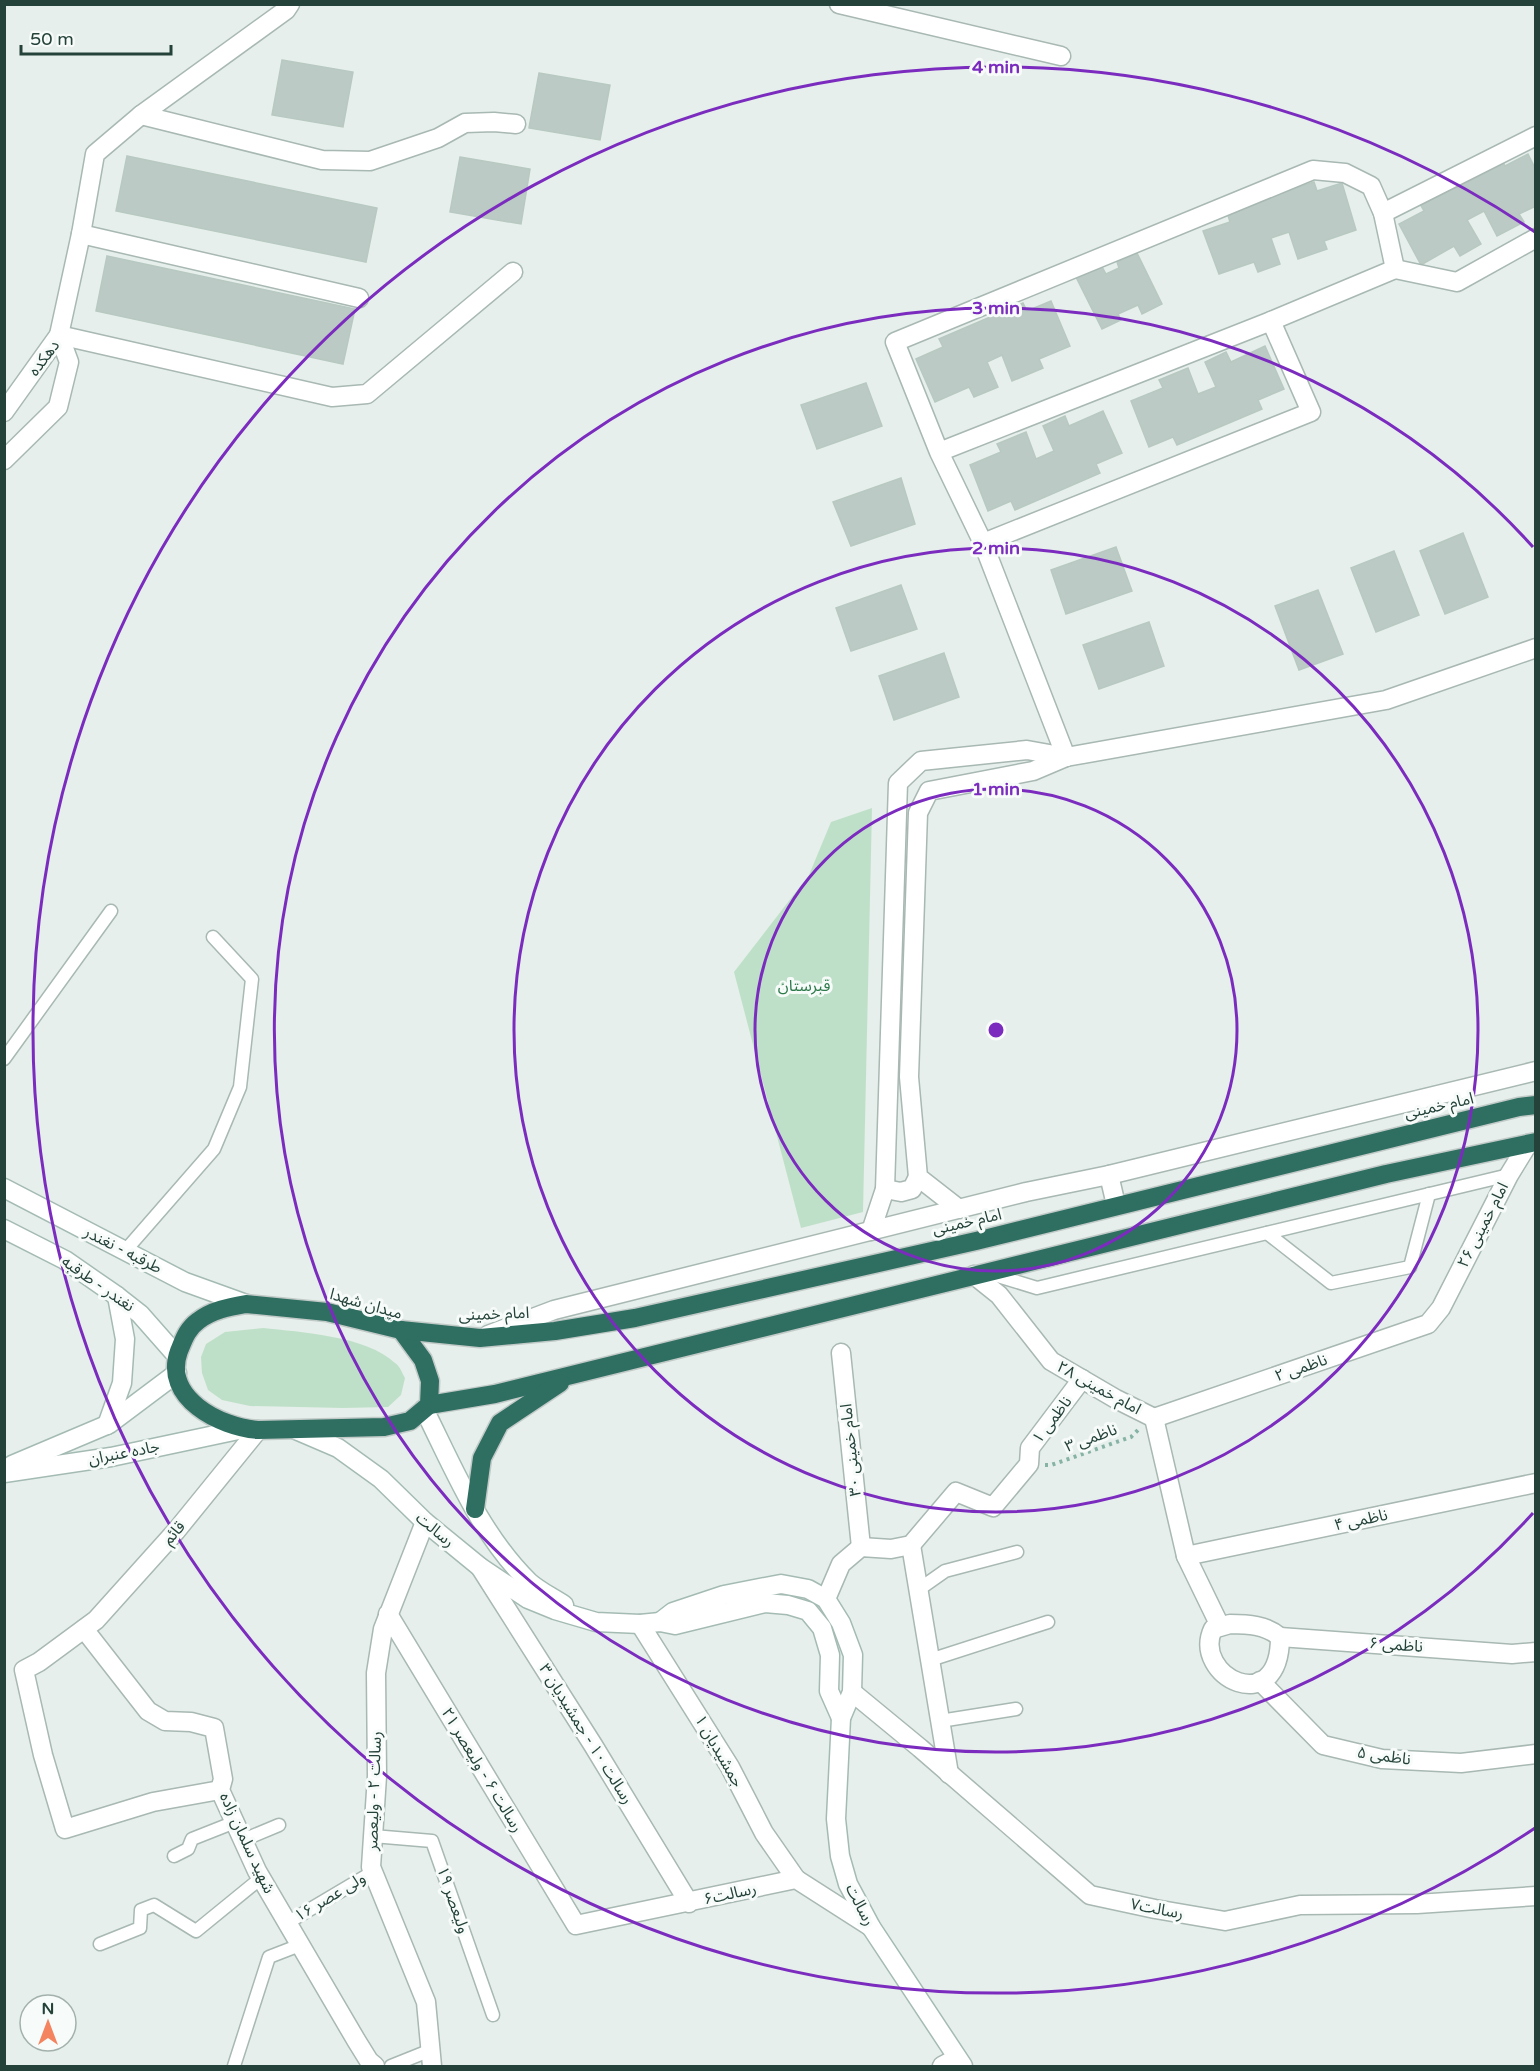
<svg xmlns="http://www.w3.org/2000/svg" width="1540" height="2071" font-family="'Varela Round','Noto Sans Arabic',sans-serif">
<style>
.green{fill:#bfe0c8}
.building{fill:#bbcac4;stroke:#b8c9c2;stroke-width:1.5}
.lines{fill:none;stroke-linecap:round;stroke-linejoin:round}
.lane-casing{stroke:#a8b8b2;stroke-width:15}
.street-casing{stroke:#a8b8b2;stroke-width:21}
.secondary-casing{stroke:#a4bbb3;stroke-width:21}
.highway-casing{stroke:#c2cac8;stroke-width:21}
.path{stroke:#86b3a5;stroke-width:4;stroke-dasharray:3 4.5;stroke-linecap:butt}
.lane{stroke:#fff;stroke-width:12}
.street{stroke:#fff;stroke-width:18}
.secondary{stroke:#fff;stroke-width:18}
.highway{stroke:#2f6f62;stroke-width:18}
.ring{fill:none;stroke:#7b2cbf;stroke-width:3}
.labels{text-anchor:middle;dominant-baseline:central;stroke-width:6;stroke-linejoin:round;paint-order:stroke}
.street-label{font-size:16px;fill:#24423a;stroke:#f7fbf9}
.park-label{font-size:16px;fill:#2d7a4b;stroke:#f7fbf9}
.centre{fill:#7b2cbf;stroke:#f7fbf9;stroke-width:3}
.ring-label{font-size:18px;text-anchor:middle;font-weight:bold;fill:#7b2cbf;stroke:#f7fbf9;stroke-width:6;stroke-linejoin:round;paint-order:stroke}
</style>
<rect width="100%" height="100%" fill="#e6efeb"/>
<g class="green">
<polygon points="872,808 863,1212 801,1228 734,972 809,875 831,822"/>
<path d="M263,1328C300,1332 367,1336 395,1363C400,1366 402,1373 405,1378L401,1395L388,1407L343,1408L250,1406L222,1400L208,1390L202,1373L201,1357L206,1344L225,1332Z"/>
</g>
<g class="building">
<polygon points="282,60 353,72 343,127 272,115"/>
<polygon points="539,73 610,85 600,140 529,128"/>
<polygon points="1528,154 1536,170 1536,206 1519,214 1524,222 1497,236 1484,211 1467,220 1481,244 1460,256 1454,246 1421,265 1399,224 1424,211 1419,202 1501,158 1505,166"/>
<polygon points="127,156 377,208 366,262 116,211"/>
<polygon points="460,157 530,169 521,224 450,212"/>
<polygon points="1314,182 1317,191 1342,183 1356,230 1324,241 1327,249 1298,259 1289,232 1271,238 1280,264 1258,272 1254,262 1219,274 1203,231 1230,222 1227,212"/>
<polygon points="1137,253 1162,304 1142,314 1138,305 1118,314 1121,320 1102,329 1076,277 1101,265 1106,274 1119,268 1117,262"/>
<polygon points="107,256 355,309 343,364 96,311"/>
<polygon points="1051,301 1070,346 1039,359 1043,368 1012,381 1002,355 987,362 998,387 974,397 969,387 935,402 916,359 943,347 939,339 1023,303 1027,311"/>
<polygon points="1265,346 1284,389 1258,400 1262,409 1177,445 1173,437 1149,447 1131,401 1163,388 1159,380 1188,368 1198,394 1216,387 1205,362 1226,352 1231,362"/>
<polygon points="866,383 882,426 817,449 801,405"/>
<polygon points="1103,411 1122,453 1096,464 1100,473 1015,510 1011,501 988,511 970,465 1001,452 997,444 1026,432 1036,459 1054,451 1043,426 1065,416 1069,426"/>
<polygon points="901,478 915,524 851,546 833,502"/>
<polygon points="1463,533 1488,597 1445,614 1420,551"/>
<polygon points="1116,547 1132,591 1066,614 1051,570"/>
<polygon points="1394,551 1419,615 1376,632 1351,568"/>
<polygon points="901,585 917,629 851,651 836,608"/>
<polygon points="1318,590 1343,654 1299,670 1275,606"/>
<polygon points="1149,622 1164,666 1099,689 1083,645"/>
<polygon points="944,653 959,697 894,720 879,676"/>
</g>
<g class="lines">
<defs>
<g id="lane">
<polyline points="4,1059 111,911"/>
<polyline points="1267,1233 1331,1283 1410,1267 1429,1194"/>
<polyline points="125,1251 214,1149 240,1087 252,979 213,937"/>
<polyline points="988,1273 1037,1288 1509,1175"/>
<polyline points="918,1590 945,1571 1017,1552"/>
<polyline points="930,1660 1048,1622"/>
<polyline points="940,1721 1016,1709"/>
<polyline points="373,1836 432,1841 493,2015"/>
<polyline points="243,1840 279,1825"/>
<polyline points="174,1856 188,1849 192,1839 235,1822"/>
<polyline points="287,1923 373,1872"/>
<polyline points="100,1944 140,1928 141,1910 154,1905 196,1931 261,1878"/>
<polyline points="234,2066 269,1957 300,1945"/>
<polyline points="391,2066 431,2050"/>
</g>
<g id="street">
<polyline points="839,4 1061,56"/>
<polyline points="141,115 322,160 370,161 438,138 465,123 494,122 516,124"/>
<polyline points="1383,213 1536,136"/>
<polyline points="81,234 359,298"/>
<polyline points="1395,269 1457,282 1536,238"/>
<polyline points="59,335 332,397 367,394 513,272"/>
<polyline points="4,412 59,335 81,234 95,154 141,115 286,10 290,4"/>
<polyline points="939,452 1271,321 1395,269 1383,213 1371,186 1345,173 1313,170 895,342 939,452 983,543 1066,757"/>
<polyline points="4,460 58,407 69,362 59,335"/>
<polyline points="983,543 1311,412 1271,321"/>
<polyline points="1109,1175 1116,1205"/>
<polyline points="885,1189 901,1192 912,1189 918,1177"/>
<polyline points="959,1209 918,1177 909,1077 918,813 929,791 1033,771 1066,757 1386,700 1536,648"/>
<polyline points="871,1231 885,1189 898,783 921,761 1027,750 1066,757"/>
<polyline points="974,1275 999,1295 1051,1361 1116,1399 1154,1418"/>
<polyline points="488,1335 554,1310 1026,1192 1109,1175 1536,1071"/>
<polyline points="841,1353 861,1547"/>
<polyline points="1154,1418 1428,1324 1441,1308 1509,1175 1528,1144"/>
<polyline points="1154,1418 1186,1556 1220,1626"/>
<polyline points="425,1522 383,1629 376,1673 377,1776 371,1867 426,2002 432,2066"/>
<polyline points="911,1545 949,1774"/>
<polyline points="1186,1556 1536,1483"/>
<polyline points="480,1567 593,1745 689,1903"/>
<polyline points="826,1599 841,1564 861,1547 891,1549 911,1545 956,1492 993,1507 1029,1464 1030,1448 1082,1379"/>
<polyline points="388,1614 576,1925 796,1879 871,1927"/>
<polyline points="640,1624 730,1767 764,1833 796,1879"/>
<path d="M1230,1624C1248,1624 1266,1625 1280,1637C1280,1721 1191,1676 1213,1629Z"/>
<polyline points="84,1629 148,1711 165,1721 191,1722 214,1728 223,1779 220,1790 257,1871 356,2040 369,2061 375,2066"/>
<polyline points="1280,1637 1512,1654 1536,1652"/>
<polyline points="1260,1681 1323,1745 1382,1759 1461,1763 1536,1754"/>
<polyline points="852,1692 920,1748 1090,1895 1155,1909 1225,1921 1300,1905 1417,1904 1536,1896"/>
<polyline points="220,1790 153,1802 65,1829 43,1755 24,1670 39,1662 96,1620 176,1531 258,1430"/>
<polyline points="942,2066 957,2058"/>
</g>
<g id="secondary">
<polyline points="4,1188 185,1282 246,1304"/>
<polyline points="4,1229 65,1260 117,1296 140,1314 177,1356"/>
<path d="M424,1409C454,1469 480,1534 529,1582C539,1591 552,1597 564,1605"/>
<polyline points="107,1425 122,1383 125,1339 117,1296"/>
<polyline points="296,1430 338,1448 381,1479 425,1522 480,1567 528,1599 555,1610 596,1622 640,1624 660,1622 675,1625 765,1603 788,1605 808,1611 822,1628 830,1655 829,1691 841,1718"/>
<polyline points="12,1465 109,1424 177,1373"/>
<polyline points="4,1473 111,1457 243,1429"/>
<polyline points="660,1622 673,1612 724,1595 781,1584 808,1589 826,1599 841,1623 853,1655 852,1692 841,1718 836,1819 840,1856 848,1884 871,1927 963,2066"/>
</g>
<g id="highway">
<path d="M246,1304L327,1312L401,1330L423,1360L430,1381L429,1405L410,1421L384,1427L258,1430C220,1427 162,1398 179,1351C184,1339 187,1329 198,1321C212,1310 229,1307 246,1304Z"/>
<polyline points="401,1330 480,1338 555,1331 635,1318 976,1241 1519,1107 1536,1105"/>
<polyline points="429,1405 495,1394 1386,1174 1536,1142"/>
<polyline points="475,1509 482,1458 500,1423 560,1383"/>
</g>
</defs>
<use href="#lane" class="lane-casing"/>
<use href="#street" class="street-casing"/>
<use href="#secondary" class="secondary-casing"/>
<use href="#highway" class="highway-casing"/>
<polyline class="path" points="1045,1465 1051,1465 1131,1437 1138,1430"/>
<use href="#lane" class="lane"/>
<use href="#street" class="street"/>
<use href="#secondary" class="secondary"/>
<use href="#highway" class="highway"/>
</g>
<g class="ring">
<circle cx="996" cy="1030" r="241"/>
<circle cx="996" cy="1030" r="482"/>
<path d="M1533 1513A722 722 0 1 1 1533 547"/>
<path d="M1535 1828A963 963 0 1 1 1535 232"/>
</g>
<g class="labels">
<g class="street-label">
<text transform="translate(44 358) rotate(-53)">دهکده</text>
<text transform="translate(1439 1106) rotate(-13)">امام خمینی</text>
<text transform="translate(967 1222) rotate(-13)">امام خمینی</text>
<text transform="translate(1483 1225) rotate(-63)">امام خمینی ۲۶</text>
<text transform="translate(123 1250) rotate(27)">طرقبه - نغندر</text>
<text transform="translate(98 1284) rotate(35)">نغندر - طرقبه</text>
<text transform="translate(366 1304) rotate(16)">میدان شهدا</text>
<text transform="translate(494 1314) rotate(-2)">امام خمینی</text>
<text transform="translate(1301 1368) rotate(-19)">ناظمی ۲</text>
<text transform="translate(1099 1388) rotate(29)">امام خمینی ۲۸</text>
<text transform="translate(1052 1420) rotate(-53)">ناظمی ۱</text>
<text transform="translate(1091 1438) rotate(-20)">ناظمی ۳</text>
<text transform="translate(851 1450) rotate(-96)">امام خمینی ۳۰</text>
<text transform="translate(124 1453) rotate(-11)">جاده عنبران</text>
<text transform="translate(1361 1520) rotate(-12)">ناظمی ۴</text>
<text transform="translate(435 1530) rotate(40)">رسالت</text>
<text transform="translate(174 1533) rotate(-49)">قائم</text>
<text transform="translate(1396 1645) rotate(4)">ناظمی ۶</text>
<text transform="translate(586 1734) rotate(58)">رسالت ۱۰ - جمشیدیان ۳</text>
<text transform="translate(719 1751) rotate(60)">جمشیدیان ۱</text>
<text transform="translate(1384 1756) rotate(8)">ناظمی ۵</text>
<text transform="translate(482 1770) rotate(59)">رسالت ۶ - ولیعصر ۲۱</text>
<text transform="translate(374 1791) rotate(-88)">رسالت ۲ - ولیعصر</text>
<text transform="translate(247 1843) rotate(65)">شهید سلمان زاده</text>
<text transform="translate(730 1894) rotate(-12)">رسالت۶</text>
<text transform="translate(330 1897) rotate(-31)">ولی عصر ۱۶</text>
<text transform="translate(453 1900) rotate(71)">ولیعصر ۱۹</text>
<text transform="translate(860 1905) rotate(63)">رسالت</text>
<text transform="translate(1157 1909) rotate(11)">رسالت۷</text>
</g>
<g class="park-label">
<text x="804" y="986">قبرستان</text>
</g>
</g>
<circle cx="996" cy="1030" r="9" class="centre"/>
<g class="ring-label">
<text x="996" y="73">4 min</text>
<text x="996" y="314">3 min</text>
<text x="996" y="554">2 min</text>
<text x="996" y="795">1 min</text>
</g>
<rect width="1540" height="2071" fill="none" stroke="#24423a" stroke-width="12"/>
<g transform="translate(48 2023)"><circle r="28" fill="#f7fbf9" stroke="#a3b1ad" stroke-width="1.5"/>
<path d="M0-4.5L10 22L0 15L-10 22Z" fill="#f4845f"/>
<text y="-9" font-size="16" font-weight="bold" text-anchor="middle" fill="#24423a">N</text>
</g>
<path d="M21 45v9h150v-9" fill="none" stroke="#24423a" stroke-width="3"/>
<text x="30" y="45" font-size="18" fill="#24423a" stroke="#f7fbf9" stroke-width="4.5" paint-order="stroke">50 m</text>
</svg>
